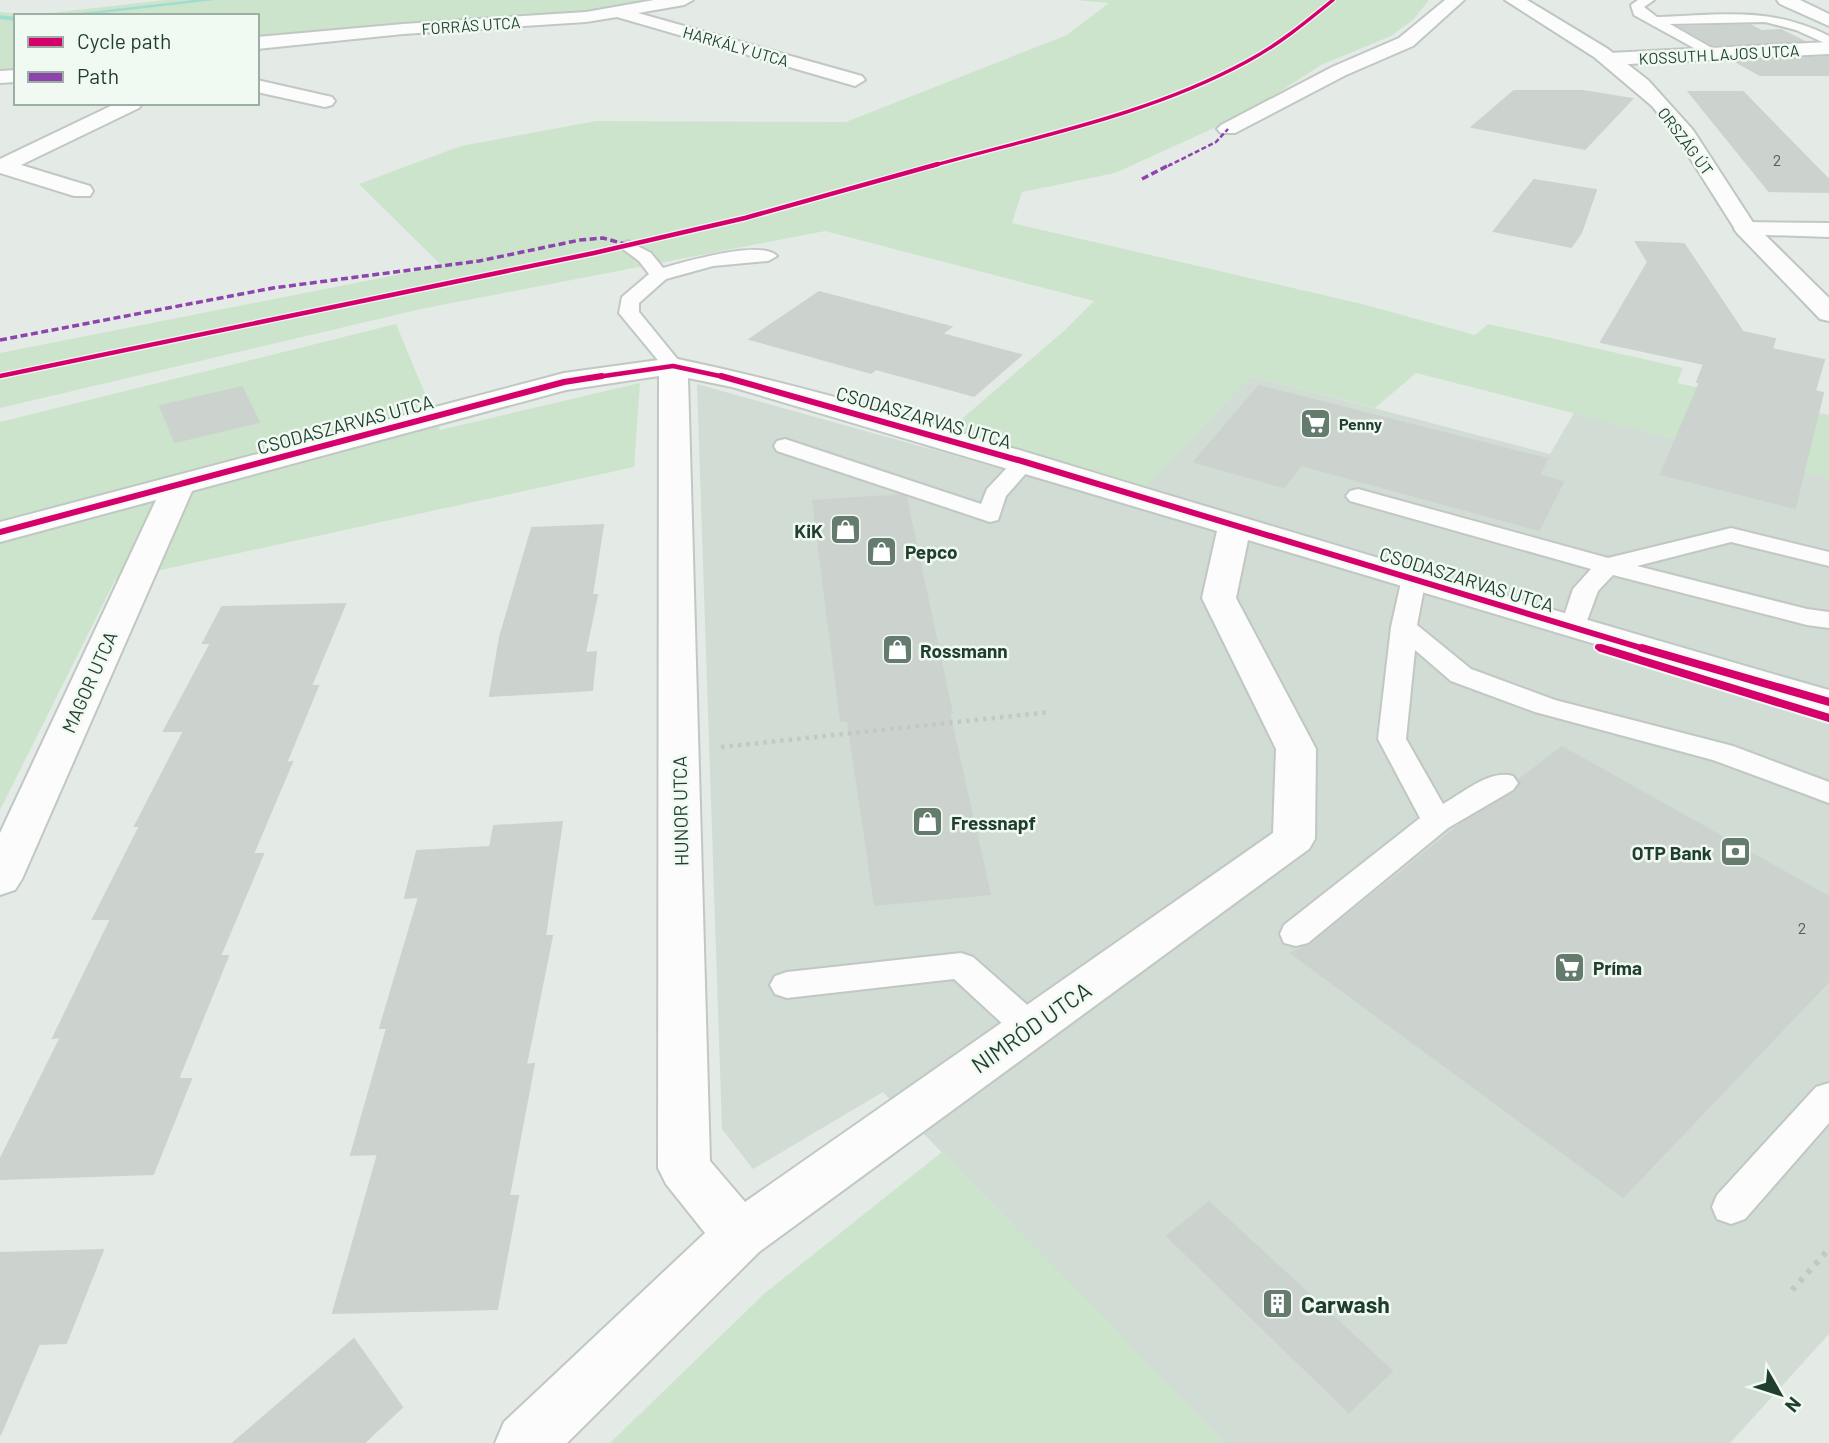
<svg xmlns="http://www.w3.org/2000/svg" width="1829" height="1443" font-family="Barlow,sans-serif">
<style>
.built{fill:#d1dcd4}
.green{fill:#cce4cc}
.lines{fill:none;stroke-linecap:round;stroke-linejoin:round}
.stream{fill:#a0ddd1;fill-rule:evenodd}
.building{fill:#ccd3ce;stroke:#ccd3ce;stroke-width:2}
.service-casing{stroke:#c1c7c2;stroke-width:4}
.minor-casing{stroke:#c1c7c2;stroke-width:4}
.secondary-casing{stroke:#bdc6c0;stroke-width:4}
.path-far1{stroke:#c0cac3;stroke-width:4.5;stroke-dasharray:3.5 5;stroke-linecap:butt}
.path{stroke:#c0cac3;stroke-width:6;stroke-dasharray:4.5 7;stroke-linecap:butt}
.service{fill:#fbfcfb;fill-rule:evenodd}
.minor{fill:#fbfcfb;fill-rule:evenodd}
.secondary{fill:#fbfcfb;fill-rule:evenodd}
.quiet-far1{stroke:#8e44ad;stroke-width:2.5;stroke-dasharray:5 2.5;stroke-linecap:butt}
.quiet{stroke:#8e44ad;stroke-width:3.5;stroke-dasharray:7 3.5;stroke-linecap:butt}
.cycleway-far3-casing{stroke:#f1f9f3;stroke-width:6}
.cycleway-far2-casing{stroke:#f1f9f3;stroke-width:7}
.cycleway-far1-casing{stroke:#f1f9f3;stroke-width:10}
.cycleway-casing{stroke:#f1f9f3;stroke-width:12}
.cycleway-far3{stroke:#d6006c;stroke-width:3.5}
.cycleway-far2{stroke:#d6006c;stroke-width:4.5}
.cycleway-far1{stroke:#d6006c;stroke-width:6}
.cycleway{stroke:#d6006c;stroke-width:8}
.labels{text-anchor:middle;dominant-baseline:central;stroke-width:5;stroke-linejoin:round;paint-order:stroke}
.far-street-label{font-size:16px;fill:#1f3f2c;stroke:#f1f9f3}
.number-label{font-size:16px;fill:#4b6555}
.far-poi-label{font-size:16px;font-weight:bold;fill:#1f3f2c;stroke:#f1f9f3;text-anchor:start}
.street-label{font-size:19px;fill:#1f3f2c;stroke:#f1f9f3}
.poi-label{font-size:19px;font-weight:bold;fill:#1f3f2c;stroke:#f1f9f3;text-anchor:start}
.near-street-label{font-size:23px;fill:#1f3f2c;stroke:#f1f9f3}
.near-poi-label{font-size:23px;font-weight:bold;fill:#1f3f2c;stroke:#f1f9f3;text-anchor:start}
</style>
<rect width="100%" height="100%" fill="#e4eae5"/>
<polygon class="built" points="1251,376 1550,454 1574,413 1829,478 1829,1334 1730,1443 1225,1443 883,1092 753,1169 722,1129 697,384 1127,504"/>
<g class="green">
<polygon points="165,0 654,0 592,11 257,39 257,16 16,16 16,70 0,72 0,12 34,15"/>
<polygon points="1076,0 1429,0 1413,20 1391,36 1321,65 1249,112 1115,173 1022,192 1012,223 1362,304 1475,335 1488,324 1683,368 1677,383 1829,415 1829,478 1416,373 1375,408 1251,376 1128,505 928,448 1065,330 1094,301 825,231 421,309 0,408 0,353 442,266 359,184 461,146 596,121 846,122 1067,35 1109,3"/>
<polygon points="396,324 440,430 640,383 634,467 115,580 0,810 0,422"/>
<polygon points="942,1152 1225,1443 610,1443 765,1293"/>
</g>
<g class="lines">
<g class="stream">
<polygon points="194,0 215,0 77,16 53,16"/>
<polygon points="0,15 16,17 16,21 0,19"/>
</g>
</g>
<g class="building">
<polygon points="1750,25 1761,31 1781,30 1803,41 1712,45 1681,27"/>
<polygon points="1829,57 1829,75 1760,75 1735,61"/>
<polygon points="1514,91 1583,91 1632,99 1585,149 1472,127"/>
<polygon points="1689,92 1743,92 1829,180 1829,192 1769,191"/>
<polygon points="1534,180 1596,190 1581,233 1571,247 1494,231"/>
<polygon points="1636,242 1684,244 1743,332 1775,339 1772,349 1824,360 1815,391 1823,393 1795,508 1661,474 1700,382 1697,382 1704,364 1601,342 1648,262"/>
<polygon points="819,292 951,327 942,334 1021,355 974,396 876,369 871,373 750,339"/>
<polygon points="1259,386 1547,459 1539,475 1563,482 1539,530 1301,465 1284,487 1194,462"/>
<polygon points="242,387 259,422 175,442 160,406"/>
<polygon points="902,495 906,497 952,713 949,713 990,894 875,905 848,721 841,721 813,501"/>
<polygon points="603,525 592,595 597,595 585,653 596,652 592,690 490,696 500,637 532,528"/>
<polygon points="345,604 311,686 318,686 286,763 292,762 253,854 263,854 220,956 228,956 178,1079 191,1079 153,1174 0,1179 0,1160 61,1037 53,1038 111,919 93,919 140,826 135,826 184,731 164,731 211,643 203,643 222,607"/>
<polygon points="1562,747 1829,897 1829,981 1623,1197 1291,953 1310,945 1466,820 1514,792 1520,785 1519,780"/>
<polygon points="562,822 545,936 552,936 526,1065 534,1064 509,1196 518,1196 497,1309 333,1313 378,1154 351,1155 387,1028 380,1028 419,897 405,898 417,851 490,847 494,826"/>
<polygon points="1209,1202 1392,1371 1349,1412 1167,1236"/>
<polygon points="103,1250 66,1343 39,1344 0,1435 0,1253"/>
<polygon points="354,1339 402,1407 364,1443 233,1443"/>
</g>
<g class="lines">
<defs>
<g id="service">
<path d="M1638,0H1654L1644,7L1657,17C1721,15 1770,6 1829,36V45L1796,30L1765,22L1670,24L1717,51L1719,54L1712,58L1634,15L1631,5Z"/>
<path d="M628,241L651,253L663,268C684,262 762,239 777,256L768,261L713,266L666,279L639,303V312L683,366L680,370H666L619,313L622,297L649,274L639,261L619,246Z"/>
<polygon points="785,439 981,504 987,489 1017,457 1033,457 1036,462 1006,496 998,520 990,522 777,451 774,446 777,441"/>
<polygon points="1358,489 1608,558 1731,528 1829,552 1829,566 1731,542 1637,566 1807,609 1829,612 1829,628 1807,625 1613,575 1598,591 1582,634 1573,636 1564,634 1560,628 1573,589 1591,569 1350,501 1346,496 1350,491"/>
<path d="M1414,571L1423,573L1426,578L1417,625L1471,669L1555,700L1733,746L1829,782V803L1713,760L1535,712L1451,681L1415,650L1406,739L1443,804C1463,793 1490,769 1513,776L1518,783L1513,790L1448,828L1308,943L1296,946L1284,943L1280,934L1284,925L1420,818L1378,739L1391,627L1402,578L1405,573Z"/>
<polygon points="961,953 973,957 1042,1018 1047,1028 1042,1038 1030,1042 1018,1038 954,979 787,998 775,994 770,985 775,976 787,972"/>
<polygon points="1829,1083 1829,1123 1745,1219 1731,1224 1717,1219 1712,1207 1717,1195 1816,1087"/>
</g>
<g id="minor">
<polygon points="654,0 693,0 684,5 638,13 862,76 865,80 855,86 848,84 617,17 586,22 403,34 257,49 257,37 403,24 586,12"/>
<polygon points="1445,0 1464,0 1413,46 1346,75 1235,133 1221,133 1217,129 1221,125 1332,67 1399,38"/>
<polygon points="1777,0 1800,0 1829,14 1829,26 1780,4"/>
<polygon points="1829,42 1829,54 1609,65 1599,59 1609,53"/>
<polygon points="16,70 16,82 0,83 0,71"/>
<polygon points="257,80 332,97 335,101 332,105 325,107 257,92"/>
<polygon points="117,103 142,104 139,108 21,165 90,186 93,191 90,196 74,196 0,173 0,159"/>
<polygon points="1746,222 1829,223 1829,237 1738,234 1734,229 1738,224"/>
<path d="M673,358C840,393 1004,446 1168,495C1388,561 1608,627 1829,690V714L1248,540L1236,598L1316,749L1315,839L1309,849L759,1252L567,1443H495L504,1422L705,1233L666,1184L658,1168L659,376L566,390L192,491L22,879L15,890L0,895V833L156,500L0,542V522L564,373ZM688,378L732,387L1217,531L1202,598L1276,749L1273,833L745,1202L710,1161Z"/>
</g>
<polygon id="secondary" points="1505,0 1527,0 1542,9 1608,49 1648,80 1693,130 1754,224 1829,298 1829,321 1820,319 1738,234 1676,136 1652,106 1594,57"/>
</defs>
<use href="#service" class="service-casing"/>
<use href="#minor" class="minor-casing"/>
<use href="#secondary" class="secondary-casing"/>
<polyline class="path-far1" points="721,747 1051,712"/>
<polyline class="path" points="1792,1290 1829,1249"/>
<use href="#service" class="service"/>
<use href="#minor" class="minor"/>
<use href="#secondary" class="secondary"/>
<polyline class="quiet-far1" points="1168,166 1216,142 1228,129"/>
<g class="quiet">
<polyline points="1142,179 1171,164"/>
<polyline points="0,340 273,288 479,261 580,240 603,238 625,244"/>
</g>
<defs>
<path id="cycleway-far3" d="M932,166C1038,136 1148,115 1246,62C1278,45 1305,23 1333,0"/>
<g id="cycleway-far2">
<polyline points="0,376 594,253 745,218 938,164"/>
<polyline points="590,378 673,366 729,378"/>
</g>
<g id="cycleway-far1">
<polyline points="721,376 1025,462 1648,650"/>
<polyline points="0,532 564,382 602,376"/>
<polyline points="1598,647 1607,650"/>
</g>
<g id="cycleway">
<polyline points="1601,648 1829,718"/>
<polyline points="1642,648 1829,702"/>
</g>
</defs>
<use href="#cycleway-far3" class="cycleway-far3-casing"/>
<use href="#cycleway-far2" class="cycleway-far2-casing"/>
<use href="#cycleway-far1" class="cycleway-far1-casing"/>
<use href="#cycleway" class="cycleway-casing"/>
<use href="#cycleway-far3" class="cycleway-far3"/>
<use href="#cycleway-far2" class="cycleway-far2"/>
<use href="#cycleway-far1" class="cycleway-far1"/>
<use href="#cycleway" class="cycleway"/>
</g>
<defs>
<symbol id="supermarket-square" viewBox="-11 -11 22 22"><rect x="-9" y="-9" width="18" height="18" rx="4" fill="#647b6d" stroke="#f1f9f3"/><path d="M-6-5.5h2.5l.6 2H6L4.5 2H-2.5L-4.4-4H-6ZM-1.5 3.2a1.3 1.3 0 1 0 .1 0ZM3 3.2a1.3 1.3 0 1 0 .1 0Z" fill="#fff"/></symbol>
<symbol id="shop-square" viewBox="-11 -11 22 22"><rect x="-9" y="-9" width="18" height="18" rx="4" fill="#647b6d" stroke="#f1f9f3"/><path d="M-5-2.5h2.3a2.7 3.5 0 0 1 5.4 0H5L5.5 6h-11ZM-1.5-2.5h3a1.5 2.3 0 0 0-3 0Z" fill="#fff"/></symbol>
<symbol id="bank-square" viewBox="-11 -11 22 22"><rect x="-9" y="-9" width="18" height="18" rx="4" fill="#647b6d" stroke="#f1f9f3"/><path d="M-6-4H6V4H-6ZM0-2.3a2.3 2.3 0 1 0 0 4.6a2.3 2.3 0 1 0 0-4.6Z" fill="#fff"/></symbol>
<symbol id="building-square" viewBox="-11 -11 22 22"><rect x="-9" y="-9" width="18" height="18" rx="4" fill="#647b6d" stroke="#f1f9f3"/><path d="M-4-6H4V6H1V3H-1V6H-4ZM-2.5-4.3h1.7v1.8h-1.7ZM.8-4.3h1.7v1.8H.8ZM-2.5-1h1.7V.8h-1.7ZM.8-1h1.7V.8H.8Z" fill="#fff"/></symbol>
</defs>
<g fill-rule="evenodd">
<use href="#supermarket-square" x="1298" y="406" width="35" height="35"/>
<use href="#shop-square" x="828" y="512" width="35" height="35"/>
<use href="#shop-square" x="864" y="534" width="35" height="35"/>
<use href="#shop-square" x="880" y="632" width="35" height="35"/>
<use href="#shop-square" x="910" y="804" width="35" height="35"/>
<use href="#bank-square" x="1718" y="834" width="35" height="35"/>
<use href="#supermarket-square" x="1552" y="950" width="35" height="35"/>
<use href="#building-square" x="1260" y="1286" width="35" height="35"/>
</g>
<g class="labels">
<g class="far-street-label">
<text transform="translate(471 25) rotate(-4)">FORRÁS UTCA</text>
<text transform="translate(736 46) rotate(16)">HARKÁLY UTCA</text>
<text transform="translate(1719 54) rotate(-3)">KOSSUTH LAJOS UTCA</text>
<text transform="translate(1686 141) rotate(53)">ORSZÁG ÚT</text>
</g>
<g class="number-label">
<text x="1777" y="159">2</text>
<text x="1802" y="927">2</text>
</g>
<g class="far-poi-label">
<text x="1339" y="423">Penny</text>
</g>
<g class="street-label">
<text transform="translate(924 417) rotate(16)">CSODASZARVAS UTCA</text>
<text transform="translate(345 424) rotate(-15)">CSODASZARVAS UTCA</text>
<text transform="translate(1467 579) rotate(17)">CSODASZARVAS UTCA</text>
<text transform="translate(89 682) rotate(-66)">MAGOR UTCA</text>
<text transform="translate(680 811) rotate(-91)">HUNOR UTCA</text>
</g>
<g class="poi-label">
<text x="823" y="530" text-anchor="end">KiK</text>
<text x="905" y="551">Pepco</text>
<text x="920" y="650">Rossmann</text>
<text x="951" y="822">Fressnapf</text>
<text x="1712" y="852" text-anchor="end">OTP Bank</text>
<text x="1593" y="967">Príma</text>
</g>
<g class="near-street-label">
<text transform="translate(1031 1027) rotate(-35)">NIMRÓD UTCA</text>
</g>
<g class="near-poi-label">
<text x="1301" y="1304">Carwash</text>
</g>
</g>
<rect x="14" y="14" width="245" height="91" fill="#f1f9f3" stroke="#9dafa3" stroke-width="2"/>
<rect x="28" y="37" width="35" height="10" fill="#d6006c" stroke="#9dafa3" stroke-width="2"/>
<text x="77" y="49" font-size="21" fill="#1f3f2c">Cycle path</text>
<rect x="28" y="72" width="35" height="10" fill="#8e44ad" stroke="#9dafa3" stroke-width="2"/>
<text x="77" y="84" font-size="21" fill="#1f3f2c">Path</text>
<g transform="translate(1780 1394) rotate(129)" stroke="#f1f9f3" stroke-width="5" paint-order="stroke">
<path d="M0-5L12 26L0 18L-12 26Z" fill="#1f3f2c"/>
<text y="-10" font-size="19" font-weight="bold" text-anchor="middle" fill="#1f3f2c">N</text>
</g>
</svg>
